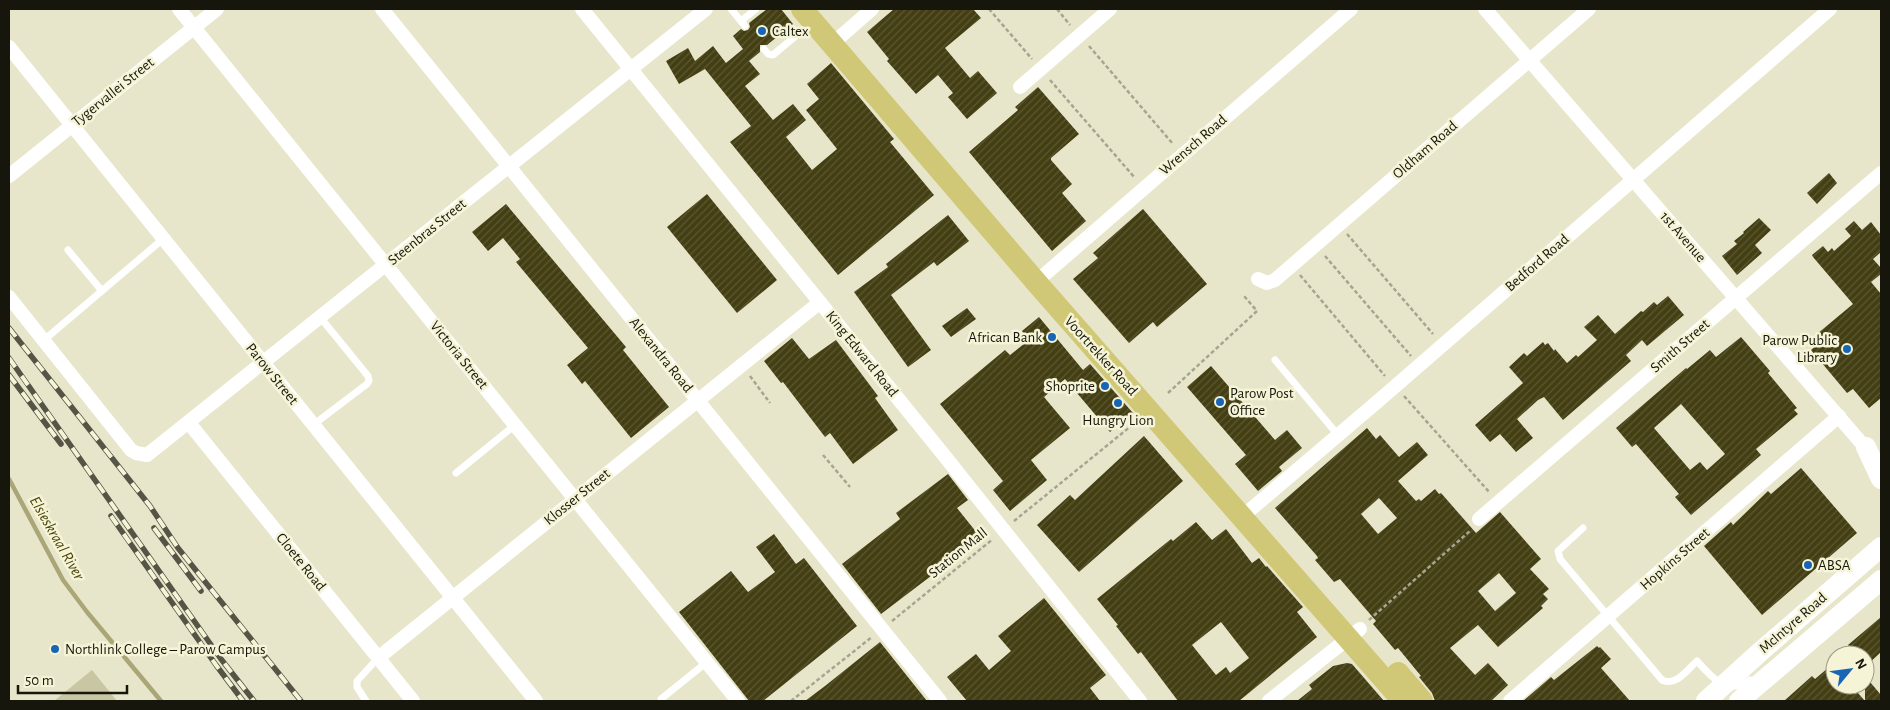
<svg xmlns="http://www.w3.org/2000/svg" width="1890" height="710" font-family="'Alegreya Sans',sans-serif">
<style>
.park{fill:#c9c6a3}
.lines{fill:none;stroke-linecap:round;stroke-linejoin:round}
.stream{stroke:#aaa678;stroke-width:4.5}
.building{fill:url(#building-hatch);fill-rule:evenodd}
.path{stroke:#a7a58f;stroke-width:2.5;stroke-dasharray:4 2.5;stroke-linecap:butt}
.lane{stroke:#fff;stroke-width:7}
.street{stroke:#fff;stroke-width:14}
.secondary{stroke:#fff;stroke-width:20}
.primary{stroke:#d0c876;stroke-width:22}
.rail-casing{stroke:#555445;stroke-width:5.5}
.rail{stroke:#f6f4d7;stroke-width:4;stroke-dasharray:11;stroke-linecap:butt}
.poi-dot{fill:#1765b4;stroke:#f6f4d7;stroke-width:2}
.labels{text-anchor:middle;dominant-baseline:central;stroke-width:5;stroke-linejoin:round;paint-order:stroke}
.poi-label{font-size:15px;fill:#17160c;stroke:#f6f4d7;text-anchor:start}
.street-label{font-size:15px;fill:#17160c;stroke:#f6f4d7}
.water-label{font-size:16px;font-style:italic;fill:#494309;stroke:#f6f4d7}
</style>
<defs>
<pattern id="building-hatch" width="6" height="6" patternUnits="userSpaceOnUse" patternTransform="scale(1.25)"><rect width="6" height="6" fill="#443f13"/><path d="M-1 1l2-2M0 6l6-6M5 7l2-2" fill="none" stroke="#5b5734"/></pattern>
</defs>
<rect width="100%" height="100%" fill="#e8e6ca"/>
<polygon class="park" points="92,670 117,701 54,701"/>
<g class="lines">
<polyline class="stream" points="9,479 63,580 87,612 161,701"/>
</g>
<g class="building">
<polygon points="767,9 781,9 793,24 767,45 760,45 760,52 749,61 760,74 745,86 773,120 793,104 806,120 786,137 812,170 837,149 806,110 819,99 807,84 831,63 894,139 890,142 934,195 838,275 730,142 751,126 705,69 679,84 666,61 688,48 695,61 713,46 726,63 743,49 733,36 741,29 744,31 748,30 750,27 749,23"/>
<polygon points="894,9 973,9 981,18 945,48 970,78 978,71 997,93 967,119 948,97 953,93 938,75 916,94 887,61 889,59 867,32"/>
<polygon points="1038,87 1079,134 1051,158 1051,160 1072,184 1062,193 1086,221 1052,251 969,152 1018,110 1015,107"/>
<polygon points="1829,173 1837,183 1817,204 1807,193"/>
<polygon points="707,194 777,280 737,313 667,227"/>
<polygon points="506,204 626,347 623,350 669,407 631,438 585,381 582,384 567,365 588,348 516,262 520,259 503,238 488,251 472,232"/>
<polygon points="1143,209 1207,284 1157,327 1153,322 1129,343 1073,279 1098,258 1093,253"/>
<polygon points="948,215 969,241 937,266 934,262 891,295 931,350 908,367 854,292 888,267 886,264"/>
<polygon points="1759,218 1771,230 1755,245 1762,253 1737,275 1722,256 1737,244 1734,241 1744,233 1743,232"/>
<polygon points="1854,221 1862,230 1871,222 1881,235 1881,252 1873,259 1881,268 1881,274 1871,282 1881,294 1881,398 1869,408 1853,389 1847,393 1811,350 1823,340 1817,334 1853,304 1813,257 1812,255 1823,246 1828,252 1832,248 1834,251 1851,236 1845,229"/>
<polygon points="1668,296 1684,315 1647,346 1642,340 1626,355 1631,361 1563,420 1544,397 1538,400 1517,419 1533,438 1516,452 1500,434 1490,442 1475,425 1523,383 1509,367 1524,353 1527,356 1543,342 1545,345 1548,343 1554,351 1555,349 1567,363 1576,355 1578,357 1597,340 1584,327 1598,315 1615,334 1641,311 1643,312 1654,302 1657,305"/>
<polygon points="967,308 976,319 951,337 942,326"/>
<polygon points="1039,317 1083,370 1090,364 1133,413 1110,432 1065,379 1044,397 1070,428 1031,460 1047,480 1010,511 993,490 1003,481 940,404 1005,350 1010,355 1029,340 1022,331"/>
<path d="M1741,337L1770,371L1768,373L1797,408L1794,410L1798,414L1756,449L1761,455L1691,515L1675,497L1679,494L1636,444L1632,447L1616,428L1686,368L1687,369L1710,350L1716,357ZM1681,404L1725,454L1707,470L1700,462L1690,470L1654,428Z"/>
<polygon points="792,338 809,359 836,340 878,396 875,398 898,430 853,464 830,433 825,437 783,382 781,383 764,361"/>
<polygon points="1211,366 1275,440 1287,430 1302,448 1279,467 1282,471 1258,491 1235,464 1246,455 1187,387"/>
<path d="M1367,428L1376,439L1380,435L1399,457L1417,442L1428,455L1398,481L1416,501L1419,499L1421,501L1435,489L1439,494L1441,493L1476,533L1500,512L1541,559L1530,569L1549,589L1543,594L1548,599L1541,606L1543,608L1498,647L1478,625L1450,648L1475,675L1488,663L1508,685L1491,701H1435L1432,693L1419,677L1421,676L1398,648L1395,650L1373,624L1376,621L1340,579L1334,582L1315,560L1318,558L1317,556L1275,508ZM1379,498L1397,518L1378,534L1361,514ZM1499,573L1516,593L1495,611L1478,591Z"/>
<polygon points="1144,436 1183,481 1079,572 1037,525 1070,495 1075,500"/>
<polygon points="1801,468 1857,533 1762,615 1704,546 1731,522 1733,525 1768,491 1771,494"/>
<polygon points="948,474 968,500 957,508 981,538 881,614 842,564 900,519 896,513"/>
<path d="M1196,522L1212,540L1226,529L1252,563L1259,558L1266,567L1267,566L1303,607L1297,612L1317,637L1239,701H1178L1141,652L1138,654L1116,626L1118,625L1097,599L1171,539L1173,541ZM1221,622L1249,658L1230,673L1226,667L1216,675L1192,645Z"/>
<polygon points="774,534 796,564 804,558 857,626 763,701 749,701 679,612 731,571 748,592 775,572 756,547"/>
<polygon points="1044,598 1106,675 1090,688 1100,701 967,701 947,677 976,654 989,670 1011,651 998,636"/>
<polygon points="1881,617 1881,652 1865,667 1865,655 1843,655 1851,648 1848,645"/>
<polygon points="880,642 927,701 805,701 825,686"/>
<polygon points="1597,646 1599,648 1600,647 1611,659 1601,668 1630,701 1523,701 1551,677 1554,680"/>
<polygon points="1835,662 1835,685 1851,685 1865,701 1865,676 1881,695 1881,701 1784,701 1812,676 1815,679"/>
<polygon points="1347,663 1352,664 1384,701 1297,701 1312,689 1309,685 1333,666"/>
</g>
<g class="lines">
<g class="path">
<polyline points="989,9 1032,59"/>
<polyline points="1057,9 1070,25"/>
<polyline points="1089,46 1173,144"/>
<polyline points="1050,80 1135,178"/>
<polyline points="1347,234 1433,334"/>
<polyline points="1325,256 1411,356"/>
<polyline points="1300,275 1385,376"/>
<polyline points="750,376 770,403"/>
<polyline points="1168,393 1257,311 1244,296"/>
<polyline points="1404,396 1490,493"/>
<polyline points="823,455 850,487"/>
<polyline points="1014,521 1136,422"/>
<polyline points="1369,620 1471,530"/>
<polyline points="892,621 993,539"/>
<polyline points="791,701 872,637"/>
</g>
<g class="lane">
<polyline points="731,9 745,26"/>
<polyline points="741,21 756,9"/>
<polyline points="764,49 768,54 773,55 811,23"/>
<polyline points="68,250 102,291"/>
<polyline points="44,340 163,239"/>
<polyline points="1275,360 1338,435"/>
<polyline points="313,425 367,384 369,381 368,376 320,317"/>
<polyline points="456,473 515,425"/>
<path d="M1583,528L1558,551L1560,559L1662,680C1676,687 1688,669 1697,661C1712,678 1727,696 1750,680"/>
<polyline points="661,699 707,662"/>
<polyline points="366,701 357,687 357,681 378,658"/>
</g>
<g class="street">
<polyline points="179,9 738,701"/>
<polyline points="382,9 940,701"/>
<polyline points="582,9 943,454 1140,701"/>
<polyline points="1485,9 1871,454"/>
<polyline points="832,44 872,9"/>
<polyline points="9,47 536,701"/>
<polyline points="1020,87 1110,9"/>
<polyline points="9,176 217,9"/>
<polyline points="1258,279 1267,283 1275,280 1589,9"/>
<polyline points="1036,282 1351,9"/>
<polyline points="9,297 131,450 136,453 147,455 706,9"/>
<polyline points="189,423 413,701"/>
<polyline points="1243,516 1377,402 1830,9"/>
<polyline points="1479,519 1881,173"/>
<polyline points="378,658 819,303"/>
<polyline points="1269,701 1360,629"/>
<polyline points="1510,701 1839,416"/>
</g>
<g class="secondary">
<polyline points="1866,447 1881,479"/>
<polyline points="1706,701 1760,652 1881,547"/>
<polyline points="1739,701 1881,580"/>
</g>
<g class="primary">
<polyline points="802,9 1036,282 1403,701"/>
<polyline points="1398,673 1422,701"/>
</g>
<defs>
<g id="rail">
<polyline points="9,328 150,506 178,548 301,701"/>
<polyline points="9,358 221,659 254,701"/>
<polyline points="9,375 61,444"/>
<polyline points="111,516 216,665 243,701"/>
<polyline points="154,528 201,591"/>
</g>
</defs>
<use href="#rail" class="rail-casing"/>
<use href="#rail" class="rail"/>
</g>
<g class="poi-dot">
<circle cx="762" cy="31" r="5"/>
<circle cx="1052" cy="337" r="5"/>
<circle cx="1847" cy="349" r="5"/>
<circle cx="1105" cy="386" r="5"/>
<circle cx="1220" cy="402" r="5"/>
<circle cx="1118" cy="403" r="5"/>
<circle cx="1808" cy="565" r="5"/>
<circle cx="55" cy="649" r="5"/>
</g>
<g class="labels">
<g class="poi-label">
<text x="772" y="31">Caltex</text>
<text x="1042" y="337" text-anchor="end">African Bank</text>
<text x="1837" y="340" text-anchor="end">Parow Public<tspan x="1837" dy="17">Library</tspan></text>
<text x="1095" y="386" text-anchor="end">Shoprite</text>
<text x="1230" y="393">Parow Post<tspan x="1230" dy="17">Office</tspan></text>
<text x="1118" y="420" text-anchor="middle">Hungry Lion</text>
<text x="1818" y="565">ABSA</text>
<text x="65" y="649">Northlink College – Parow Campus</text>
</g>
<g class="street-label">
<text transform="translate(113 92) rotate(-39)">Tygervallei Street</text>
<text transform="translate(1193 145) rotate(-41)">Wrensch Road</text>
<text transform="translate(1425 150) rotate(-41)">Oldham Road</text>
<text transform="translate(427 232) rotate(-39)">Steenbras Street</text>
<text transform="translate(1683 237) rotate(49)">1st Avenue</text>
<text transform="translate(1537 263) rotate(-41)">Bedford Road</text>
<text transform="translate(1680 346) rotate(-41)">Smith Street</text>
<text transform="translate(862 354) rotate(51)">King Edward Road</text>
<text transform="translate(459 355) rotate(51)">Victoria Street</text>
<text transform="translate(661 355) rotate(51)">Alexandra Road</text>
<text transform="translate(1101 356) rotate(48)">Voortrekker Road</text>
<text transform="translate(272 374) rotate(51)">Parow Street</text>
<text transform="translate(577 497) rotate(-39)">Klosser Street</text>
<text transform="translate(958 553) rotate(-39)">Station Mall</text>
<text transform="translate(1675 559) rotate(-41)">Hopkins Street</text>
<text transform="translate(301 562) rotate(51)">Cloete Road</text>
<text transform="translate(1793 623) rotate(-41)">McIntyre Road</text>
</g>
<g class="water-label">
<text transform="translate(57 538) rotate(60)">Elsieskraal River</text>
</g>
</g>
<rect width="1890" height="710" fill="none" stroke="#17160c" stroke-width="20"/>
<g transform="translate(1850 670) rotate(61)"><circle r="24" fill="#f6f4d7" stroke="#9d9b86"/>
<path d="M0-4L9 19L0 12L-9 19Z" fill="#1765b4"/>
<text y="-8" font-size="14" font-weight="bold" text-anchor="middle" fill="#17160c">N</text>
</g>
<path d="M18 685v8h109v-8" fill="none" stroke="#17160c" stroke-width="2.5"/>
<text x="25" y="685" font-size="15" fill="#17160c" stroke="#f6f4d7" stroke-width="4" paint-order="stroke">50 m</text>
</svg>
